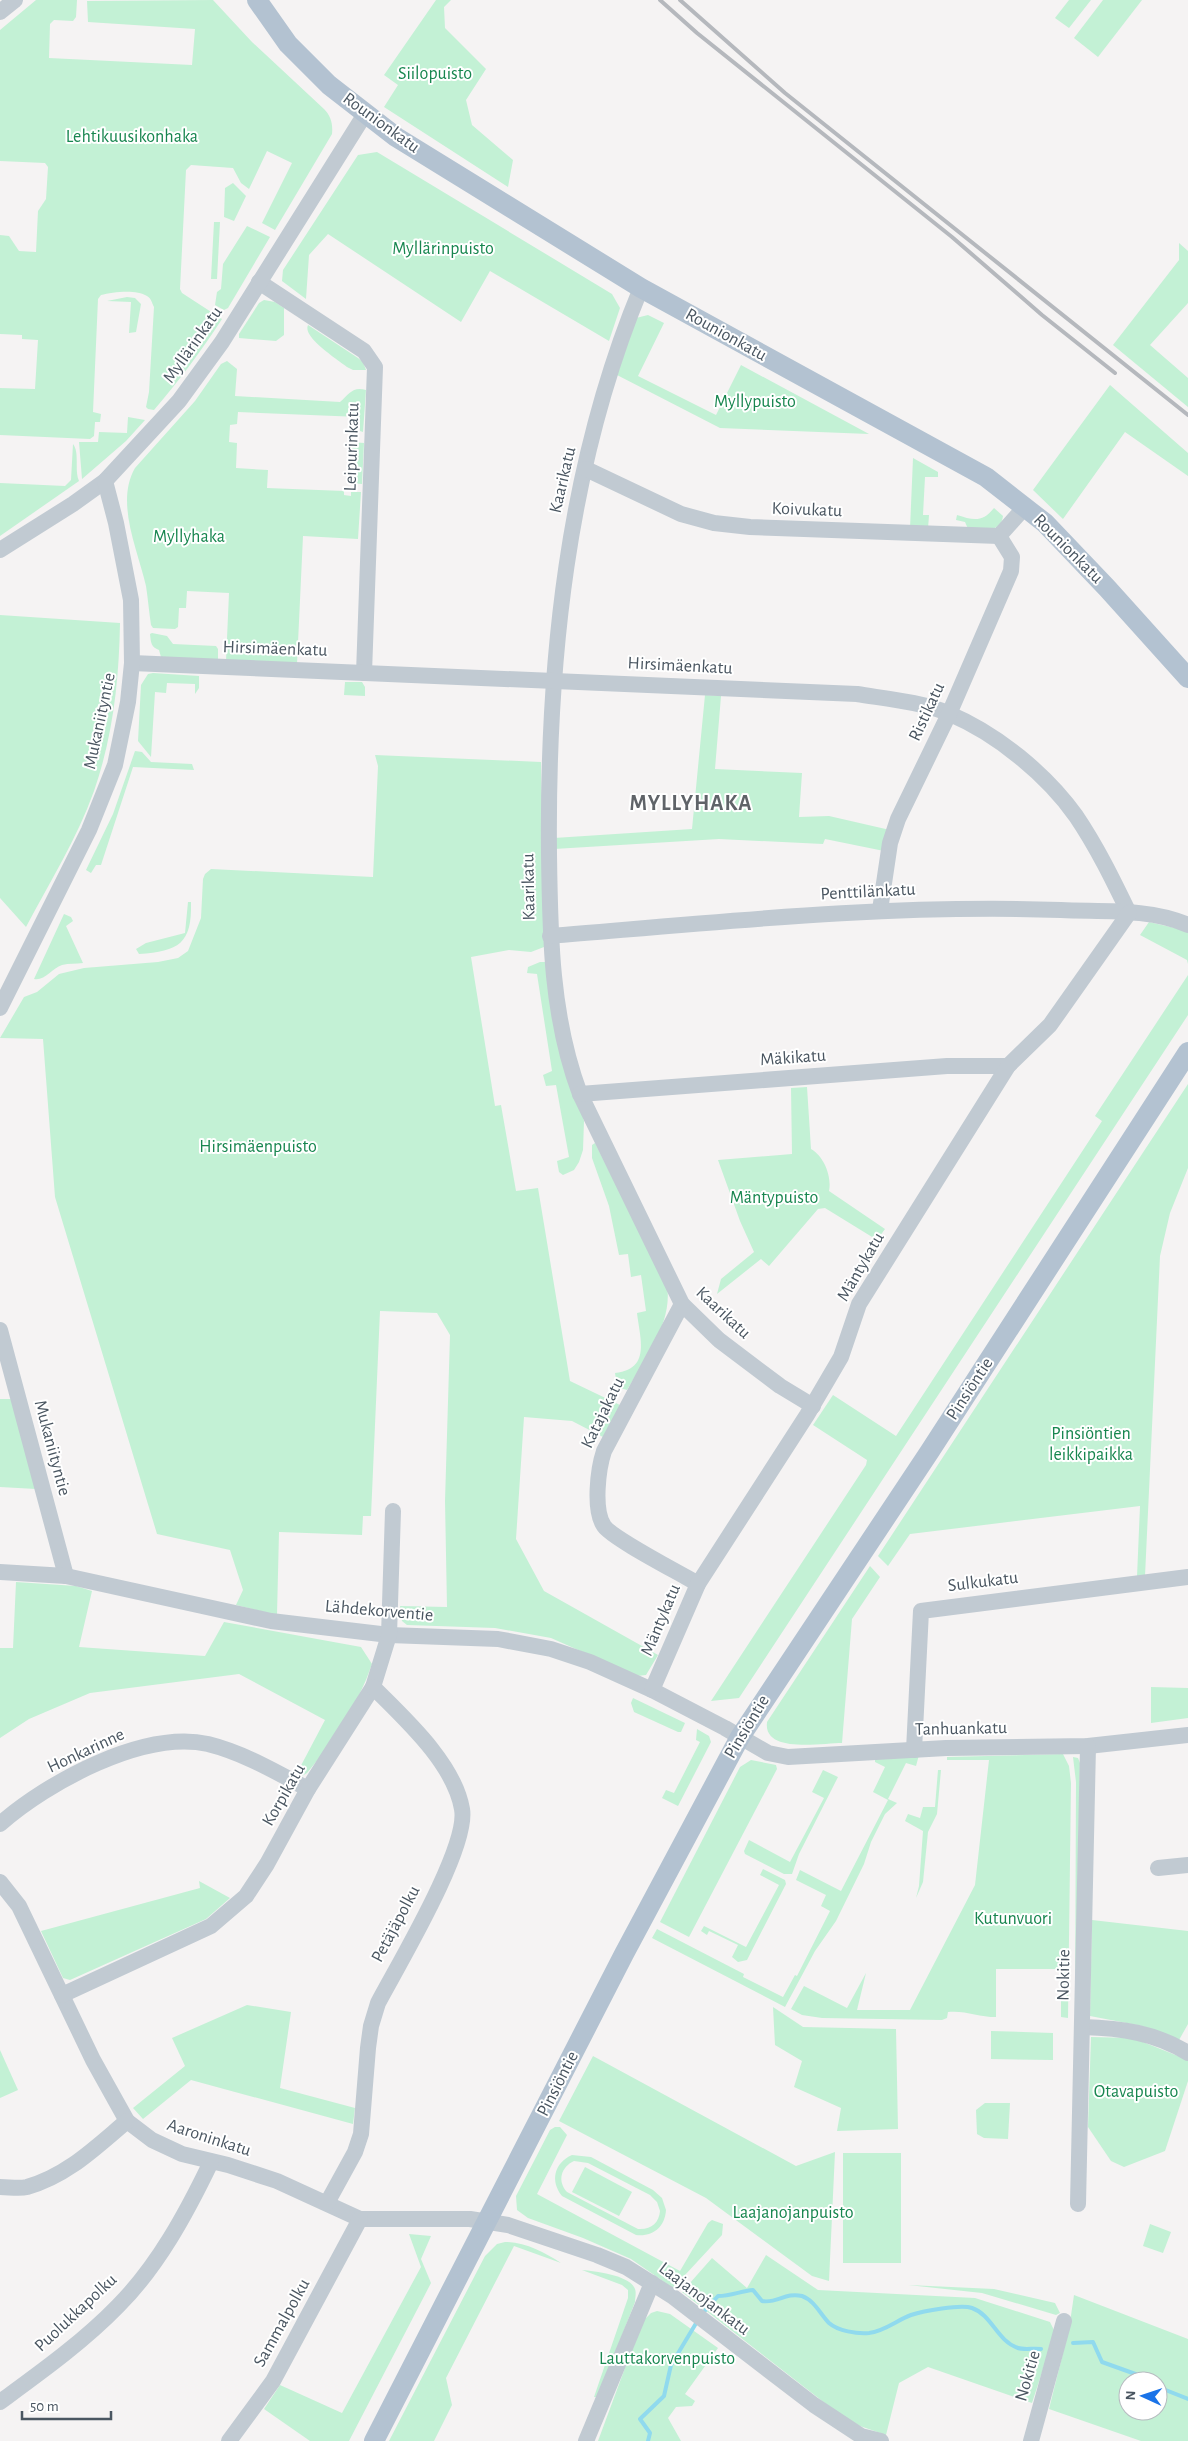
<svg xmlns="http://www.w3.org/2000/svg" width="1188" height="2441" font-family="'Alegreya Sans',sans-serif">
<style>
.green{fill:#c3f1d5;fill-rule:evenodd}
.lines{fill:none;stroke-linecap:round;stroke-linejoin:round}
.stream{stroke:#90daee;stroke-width:4}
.minor{stroke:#c1cad2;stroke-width:16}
.major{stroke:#b3c2d1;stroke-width:20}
.rail{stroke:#b5b8bd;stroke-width:4}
.labels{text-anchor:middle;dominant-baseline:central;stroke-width:4;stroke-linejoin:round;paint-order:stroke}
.park-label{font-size:18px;fill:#17864f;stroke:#fff}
.street-label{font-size:18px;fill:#4a5661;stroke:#fff}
.district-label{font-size:22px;font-weight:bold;letter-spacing:1px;fill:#5f6368;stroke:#fff}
</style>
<rect width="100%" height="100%" fill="#f5f3f3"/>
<g class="green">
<path d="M36,0H77L76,17L73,21L54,20L50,24L49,58L192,65L195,29L88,22L87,1L213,0L252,42L324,109C331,116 333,124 332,134L275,230L262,223L292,163L267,151L249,189L241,183L233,168L191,165L186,170L180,289L182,293L222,319C201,351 179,381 154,410L148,409L146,407L149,392L154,307C152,303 151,298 147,296C136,289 113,292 101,295L98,299L93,412L101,414L100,422H95L94,436L90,439L0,435V388L35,389L38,340L22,339V335L0,334V235L9,236L19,251L36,252L38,211L46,199L48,167L45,163L0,161V30Z"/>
<polygon points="436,0 451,0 444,7 445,28 486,69 466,100 472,125 513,160 508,187 384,107 398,85 384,75"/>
<polygon points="1069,0 1091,0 1069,28 1055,18"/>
<polygon points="1103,0 1142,0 1098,57 1074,38"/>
<polygon points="377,152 612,294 620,308 609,341 490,271 461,322 328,234 309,255 306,299 282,281 283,270 358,155"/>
<polygon points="233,183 246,196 234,221 224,217 225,188"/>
<polygon points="214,222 220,222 217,279 211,279"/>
<polygon points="247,226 270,237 228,308 224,310 215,305 217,292 221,289 223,264"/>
<polygon points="1179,243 1188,251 1188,303 1150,345 1188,378 1188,407 1113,345 1179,260"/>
<polygon points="127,297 135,298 141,304 136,332 129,333 131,302 107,301"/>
<polygon points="264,300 275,302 284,308 284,335 276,341 239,338 239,334 259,303"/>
<polygon points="648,315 664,323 638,376 716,415 741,365 869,434 720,428 617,375 636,318"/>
<path d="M308,325L358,358L363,362L366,370H353L347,367C337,359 302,337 308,325Z"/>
<path d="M227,361L237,369L235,396L340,402C349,394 353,386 366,390L363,432L360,431V417L238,412L237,424L230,425L229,442L237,443L236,468L268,470L267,488L344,491V495L351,496V492H361L358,539L303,536L297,664L226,661L229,593L187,591L186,608H179L178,627L175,629L153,628L151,625C149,612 148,599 146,586C138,550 115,503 135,468L195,401L221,364Z"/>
<polygon points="1110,385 1188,453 1188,476 1125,432 1063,519 1033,490"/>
<polygon points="128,417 145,420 126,441 82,479 79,442 98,442 99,432 127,433"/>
<polygon points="351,442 364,443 362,484 349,483"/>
<path d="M73,444C80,453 74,470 79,481L0,536V483L65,486L71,480Z"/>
<polygon points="913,458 938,472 938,477 925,477 923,515 929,515 928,529 910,529"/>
<path d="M994,508L1003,516C1001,533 982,530 969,531L965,522L956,520L957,515C973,520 982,523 994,508Z"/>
<path d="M0,615L120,623C119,681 113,736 94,791C77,839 49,883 26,927L0,898Z"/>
<path d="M152,633L167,636L173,644L216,646L218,649V660L161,657L159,650C151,647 151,643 150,634Z"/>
<polygon points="153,673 199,676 199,688 195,694 195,684 167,683 166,693 155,692 151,757 138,741 141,685 148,674"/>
<polygon points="345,682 362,682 365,687 365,696 344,695"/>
<polygon points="705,695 721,696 715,769 802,773 799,817 829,816 890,830 884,851 825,839 823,844 719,839 554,849 554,838 692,829"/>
<polygon points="135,751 142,752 151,762 192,764 194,770 133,767 101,865 96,865 91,873 86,870 113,814"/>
<polygon points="375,755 541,762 544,947 531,952 509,950 471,957 495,1106 501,1105 516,1191 538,1188 570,1381 620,1405 603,1437 572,1421 524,1417 516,1539 544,1591 658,1655 646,1675 637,1676 551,1638 495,1628 407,1625 402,1621 400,1606 447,1607 445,1501 450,1335 437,1313 380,1311 371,1516 363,1516 362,1535 279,1532 277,1615 236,1605 243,1590 230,1550 157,1534 55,1197 43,1039 0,1038 24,997 37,992 59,974 84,968 158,962 178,958 188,951 201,918 203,879 205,874 211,869 373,877 378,766"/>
<path d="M188,902H191C192,944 179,951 139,954L136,949L146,943L185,933Z"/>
<path d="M64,914L71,917L73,921L66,926L83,963C76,964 69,963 62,965C52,968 45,981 34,979Z"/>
<polygon points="1149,922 1188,931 1188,964 1187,960 1140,935"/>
<polygon points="540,962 547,962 584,1121 583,1150 579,1162 574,1170 563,1175 559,1172 557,1161 569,1157 556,1085 546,1086 543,1075 552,1071 537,974 527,973 528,967"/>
<polygon points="1188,975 1188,1015 739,1698 711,1701 866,1465 867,1460 813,1425 833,1395 896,1436 1102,1121 1095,1116"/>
<polygon points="1188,1084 1188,1168 1170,1213 1160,1256 1145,1576 1137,1577 1140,1506 910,1534 888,1566 878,1556"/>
<path d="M807,1087L811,1149C824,1156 832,1177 829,1191L885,1229L877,1240L825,1208L818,1209L769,1266L761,1259L717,1294L721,1279L754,1252L740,1221L718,1160L792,1154L791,1088Z"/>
<path d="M595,1143L667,1285C673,1323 645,1358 627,1390L617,1387L615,1373C651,1369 640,1339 637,1313L646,1311L641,1275L631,1277L628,1254L619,1255L609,1206L592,1158V1145Z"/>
<polygon points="0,1399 13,1399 36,1489 0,1487"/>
<path d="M870,1566L880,1577L852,1619L842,1743C822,1743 763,1754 767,1722Z"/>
<path d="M16,1582L76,1586L92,1591L79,1647L205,1656L224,1622L361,1647L372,1664C358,1705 334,1741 307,1773L302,1776L296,1775L325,1720L239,1674L90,1693L29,1719L0,1738V1648H13Z"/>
<polygon points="1151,1687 1188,1688 1188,1718 1151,1723"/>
<polygon points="633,1698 685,1723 681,1732 678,1732 634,1712 631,1703"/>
<polygon points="697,1729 709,1736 711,1742 678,1806 662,1798 666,1790 674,1793 700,1742 696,1740"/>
<path d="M1063,1754L1069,1766L1071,1783L1068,2018L1061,2017V1969H996V2017C979,2017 964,2010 948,2012L947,2018L942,2020L822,2018L802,2015L791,2009L804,1986L847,2008L866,1973L857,2010H910L975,1885L989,1760H947V1757Z"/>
<polygon points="919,1755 916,1766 906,1763 888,1799 897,1803 885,1814 871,1842 864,1864 836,1921 815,1951 785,2007 652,1938 657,1929 744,1974 743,1977 783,1997 795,1975 797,1976 830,1911 821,1906 826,1895 796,1880 800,1870 841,1891 888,1800 873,1792 885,1767 875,1762 875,1757"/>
<polygon points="1073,1757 1078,1758 1080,1763 1075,2014 1076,1782"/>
<polygon points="751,1760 776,1765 777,1769 689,1937 660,1922 740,1767"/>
<polygon points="823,1770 838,1777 799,1854 792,1874 784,1874 745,1854 744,1851 749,1840 790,1862 824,1798 812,1792"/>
<polygon points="938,1770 941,1770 937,1814 928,1832 923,1882 916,1898 919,1886 923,1831 905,1821 908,1814 920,1818 923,1807 935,1807"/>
<polygon points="763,1869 785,1880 786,1884 747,1960 738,1962 732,1957 738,1945 709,1931 707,1935 701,1931 704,1926 746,1947 779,1885 760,1875"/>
<polygon points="199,1881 230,1898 206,1919 70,1980 63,1978 41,1931 200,1888"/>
<polygon points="1092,1920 1188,1931 1188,2024 1179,2040 1142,2026 1090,2016"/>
<polygon points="247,2005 291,2012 280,2088 355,2108 353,2124 191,2080 143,2119 133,2108 185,2066 172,2038"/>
<polygon points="773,2007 803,2027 896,2029 898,2129 837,2131 841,2108 794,2087 802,2061 775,2045"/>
<polygon points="991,2031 1053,2033 1053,2060 991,2059"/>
<polygon points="1091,2037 1133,2038 1188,2060 1188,2081 1165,2151 1124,2167 1111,2161 1088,2127"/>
<polygon points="0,2050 18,2090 0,2098"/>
<polygon points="593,2056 796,2166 835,2152 829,2281 812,2276 706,2198 559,2121"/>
<polygon points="985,2103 1010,2103 1008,2139 984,2138 977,2134 976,2110"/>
<polygon points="555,2127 560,2127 567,2135 537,2194 680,2271 708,2223 712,2220 723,2224 722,2235 673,2288 631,2259 583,2238 528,2218 517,2210 516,2196 550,2130"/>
<rect x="843" y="2153" width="58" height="110"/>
<path d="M572,2155L591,2157L653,2190L662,2198L666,2210C665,2227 653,2237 636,2235L562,2196C550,2181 554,2163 572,2155ZM574,2161L588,2163L650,2195L657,2202L660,2211C659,2223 651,2230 638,2229L567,2192C557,2181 561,2167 574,2161Z"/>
<polygon points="585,2167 632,2192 619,2216 572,2192"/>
<polygon points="1150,2224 1171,2232 1163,2253 1143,2246"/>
<polygon points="409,2234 431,2236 421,2259 431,2283 349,2441 310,2441 264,2409 280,2385 342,2413 421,2267"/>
<path d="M505,2242C525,2242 544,2252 561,2263L514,2246L446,2378L452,2405L434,2441H389L485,2256L497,2244Z"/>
<polygon points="766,2255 818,2290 975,2298 1050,2322 1055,2332 1032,2403 928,2367 899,2383 886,2435 860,2426 839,2414 682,2292 712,2258 747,2288"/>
<path d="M582,2270C595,2271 627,2275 634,2287C637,2291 635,2298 635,2302L598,2397H594L628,2298V2290L622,2285Z"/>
<polygon points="908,2285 994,2289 1055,2303 1060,2313 1056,2315 982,2293"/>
<path d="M1074,2295L1188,2339V2441H1141L1049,2409L1069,2329ZM1128,2381H1158V2411H1128Z"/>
<polygon points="657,2311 670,2314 718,2348 685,2394 695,2401 692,2406 676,2407 668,2418 681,2441 598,2441 642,2322 651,2313"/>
</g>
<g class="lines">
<g class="stream">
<path d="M702,2314L718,2296C731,2296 741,2291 753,2290L762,2301C777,2304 785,2292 802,2296C814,2300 821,2315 829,2323C838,2331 857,2334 869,2333C885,2331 897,2320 911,2315C923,2311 961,2304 972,2308C992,2315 997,2341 1018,2348C1024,2350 1034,2348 1041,2349"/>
<polyline points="1073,2343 1093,2342 1102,2362 1141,2376 1149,2381"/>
<polyline points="1158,2387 1188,2399"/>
<polyline points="648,2441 650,2433 640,2419 664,2396 671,2365 698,2320"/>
</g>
<g class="minor">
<polyline points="0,12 15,0"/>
<polyline points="259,282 364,351 375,367 364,673"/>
<path d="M641,288C567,466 547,663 549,854C550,936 551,1017 580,1094L682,1304L719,1340L780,1386L813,1406"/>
<polyline points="586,469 681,514 714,523 750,527 999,536 1025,507"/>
<polyline points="0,550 73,504 105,481 179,401 222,342 365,114"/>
<path d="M132,663L857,694C888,699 922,702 950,714C997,734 1046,774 1076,816C1097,847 1113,880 1129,913"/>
<polyline points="880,910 890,843 898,819 949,714 1011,571 1012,557 999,536"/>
<path d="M550,936C720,922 890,904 1061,910C1101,912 1150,908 1188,925"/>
<polyline points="0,1008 89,830 115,765 128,702 132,663 131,600 116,523 105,481"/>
<polyline points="580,1094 947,1066 1008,1066"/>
<path d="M682,1304L604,1451C598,1469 593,1510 604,1526C613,1539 680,1573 698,1584"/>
<polyline points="0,1330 66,1576"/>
<polyline points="0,1572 66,1576 271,1621 389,1635 498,1639 551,1649 590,1662 652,1690 725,1728 768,1753 788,1757 946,1748 1088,1746 1188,1735"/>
<polyline points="652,1690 698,1584 807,1415 841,1357 859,1304 1008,1066 1050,1025 1129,913"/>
<polyline points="914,1750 921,1611 1188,1577"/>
<path d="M0,1824C48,1782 143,1730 208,1744C244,1753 276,1772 308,1789"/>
<polyline points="1158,1868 1188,1865"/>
<polyline points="0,1882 19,1906 93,2060 127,2121 152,2140 182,2154 228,2165 277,2181 360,2219 470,2219 508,2225 597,2255 626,2267 672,2296 814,2405 861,2436 881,2441"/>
<polyline points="62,1995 211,1926 246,1896 267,1864 308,1789 373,1687 389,1635 393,1511"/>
<path d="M1083,2027C1121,2028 1156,2033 1188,2053"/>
<path d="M0,2187C9,2187 19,2189 27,2187C67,2176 96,2147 127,2121"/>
<path d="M327,2203L355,2152L361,2134L368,2048L371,2026L378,2003C398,1965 469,1847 462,1809C454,1763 405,1719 373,1687"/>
<polyline points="1078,2204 1088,1746"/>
<path d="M0,2402C41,2372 83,2342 118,2306C158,2266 187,2212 211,2162"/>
<polyline points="229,2441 273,2381 360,2219"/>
<polyline points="586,2441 652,2283"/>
<polyline points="1031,2441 1064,2321"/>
</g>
<g class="major">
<polyline points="257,0 288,44 329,85 396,137 641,288 986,477 1045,523 1107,588 1188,678"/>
<polyline points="374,2441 624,1954 740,1737 930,1451 1188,1052"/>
</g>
<g class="rail">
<polyline points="660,0 697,33 952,237 1042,315 1115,373"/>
<polyline points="680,0 785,93 1188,415"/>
</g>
</g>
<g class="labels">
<g class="park-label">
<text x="435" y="74">Siilopuisto</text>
<text x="132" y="137">Lehtikuusikonhaka</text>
<text x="443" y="249">Myllärinpuisto</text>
<text x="755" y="402">Myllypuisto</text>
<text x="189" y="537">Myllyhaka</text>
<text x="258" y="1147">Hirsimäenpuisto</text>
<text x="774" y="1198">Mäntypuisto</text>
<text x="1091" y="1434">Pinsiöntien<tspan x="1091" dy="21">leikkipaikka</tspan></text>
<text x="1013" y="1919">Kutunvuori</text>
<text x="1136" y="2092">Otavapuisto</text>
<text x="793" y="2213">Laajanojanpuisto</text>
<text x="667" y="2359">Lauttakorvenpuisto</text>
</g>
<g class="street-label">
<text transform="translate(381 123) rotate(36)">Rounionkatu</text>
<text transform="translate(726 335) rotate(29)">Rounionkatu</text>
<text transform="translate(193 345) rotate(-55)">Myllärinkatu</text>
<text transform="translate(352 447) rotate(-88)">Leipurinkatu</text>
<text transform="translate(563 480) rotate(-77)">Kaarikatu</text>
<text transform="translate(807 510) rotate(2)">Koivukatu</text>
<text transform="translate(1068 549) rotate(45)">Rounionkatu</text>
<text transform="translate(275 649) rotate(2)">Hirsimäenkatu</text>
<text transform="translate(680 666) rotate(3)">Hirsimäenkatu</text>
<text transform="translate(927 712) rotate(-65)">Ristikatu</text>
<text transform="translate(100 721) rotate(-78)">Mukaniityntie</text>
<text transform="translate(529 887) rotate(-91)">Kaarikatu</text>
<text transform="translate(868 892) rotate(-3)">Penttilänkatu</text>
<text transform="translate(793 1058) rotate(-4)">Mäkikatu</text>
<text transform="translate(861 1267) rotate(-60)">Mäntykatu</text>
<text transform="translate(723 1313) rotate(43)">Kaarikatu</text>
<text transform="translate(970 1389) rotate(-57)">Pinsiöntie</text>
<text transform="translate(603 1413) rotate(-64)">Katajakatu</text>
<text transform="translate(52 1448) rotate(75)">Mukaniityntie</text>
<text transform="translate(983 1582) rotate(-7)">Sulkukatu</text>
<text transform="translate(379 1611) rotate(5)">Lähdekorventie</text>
<text transform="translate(661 1620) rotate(-67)">Mäntykatu</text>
<text transform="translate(747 1727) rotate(-59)">Pinsiöntie</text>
<text transform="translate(961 1729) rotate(-1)">Tanhuankatu</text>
<text transform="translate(86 1751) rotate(-25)">Honkarinne</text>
<text transform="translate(284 1795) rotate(-60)">Korpikatu</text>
<text transform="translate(396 1924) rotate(-62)">Petäjäpolku</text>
<text transform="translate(1064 1975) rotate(-89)">Nokitie</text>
<text transform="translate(558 2084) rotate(-63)">Pinsiöntie</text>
<text transform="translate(209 2138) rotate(18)">Aaroninkatu</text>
<text transform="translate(704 2299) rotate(37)">Laajanojankatu</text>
<text transform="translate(76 2313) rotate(-43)">Puolukkapolku</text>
<text transform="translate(282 2323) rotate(-61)">Sammalpolku</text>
<text transform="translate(1028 2376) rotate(-74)">Nokitie</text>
</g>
<g class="district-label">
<text x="691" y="803">MYLLYHAKA</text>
</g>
</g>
<g transform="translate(1143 2396) rotate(273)"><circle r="24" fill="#ffffff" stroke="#b7bbc0"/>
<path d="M0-4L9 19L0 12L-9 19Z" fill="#1a73e8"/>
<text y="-8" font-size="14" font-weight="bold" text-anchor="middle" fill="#4a5661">N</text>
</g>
<path d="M22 2411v8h89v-8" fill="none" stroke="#4a5661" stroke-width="2.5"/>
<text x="30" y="2411" font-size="15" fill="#4a5661" stroke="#ffffff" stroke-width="4" paint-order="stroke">50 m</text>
</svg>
